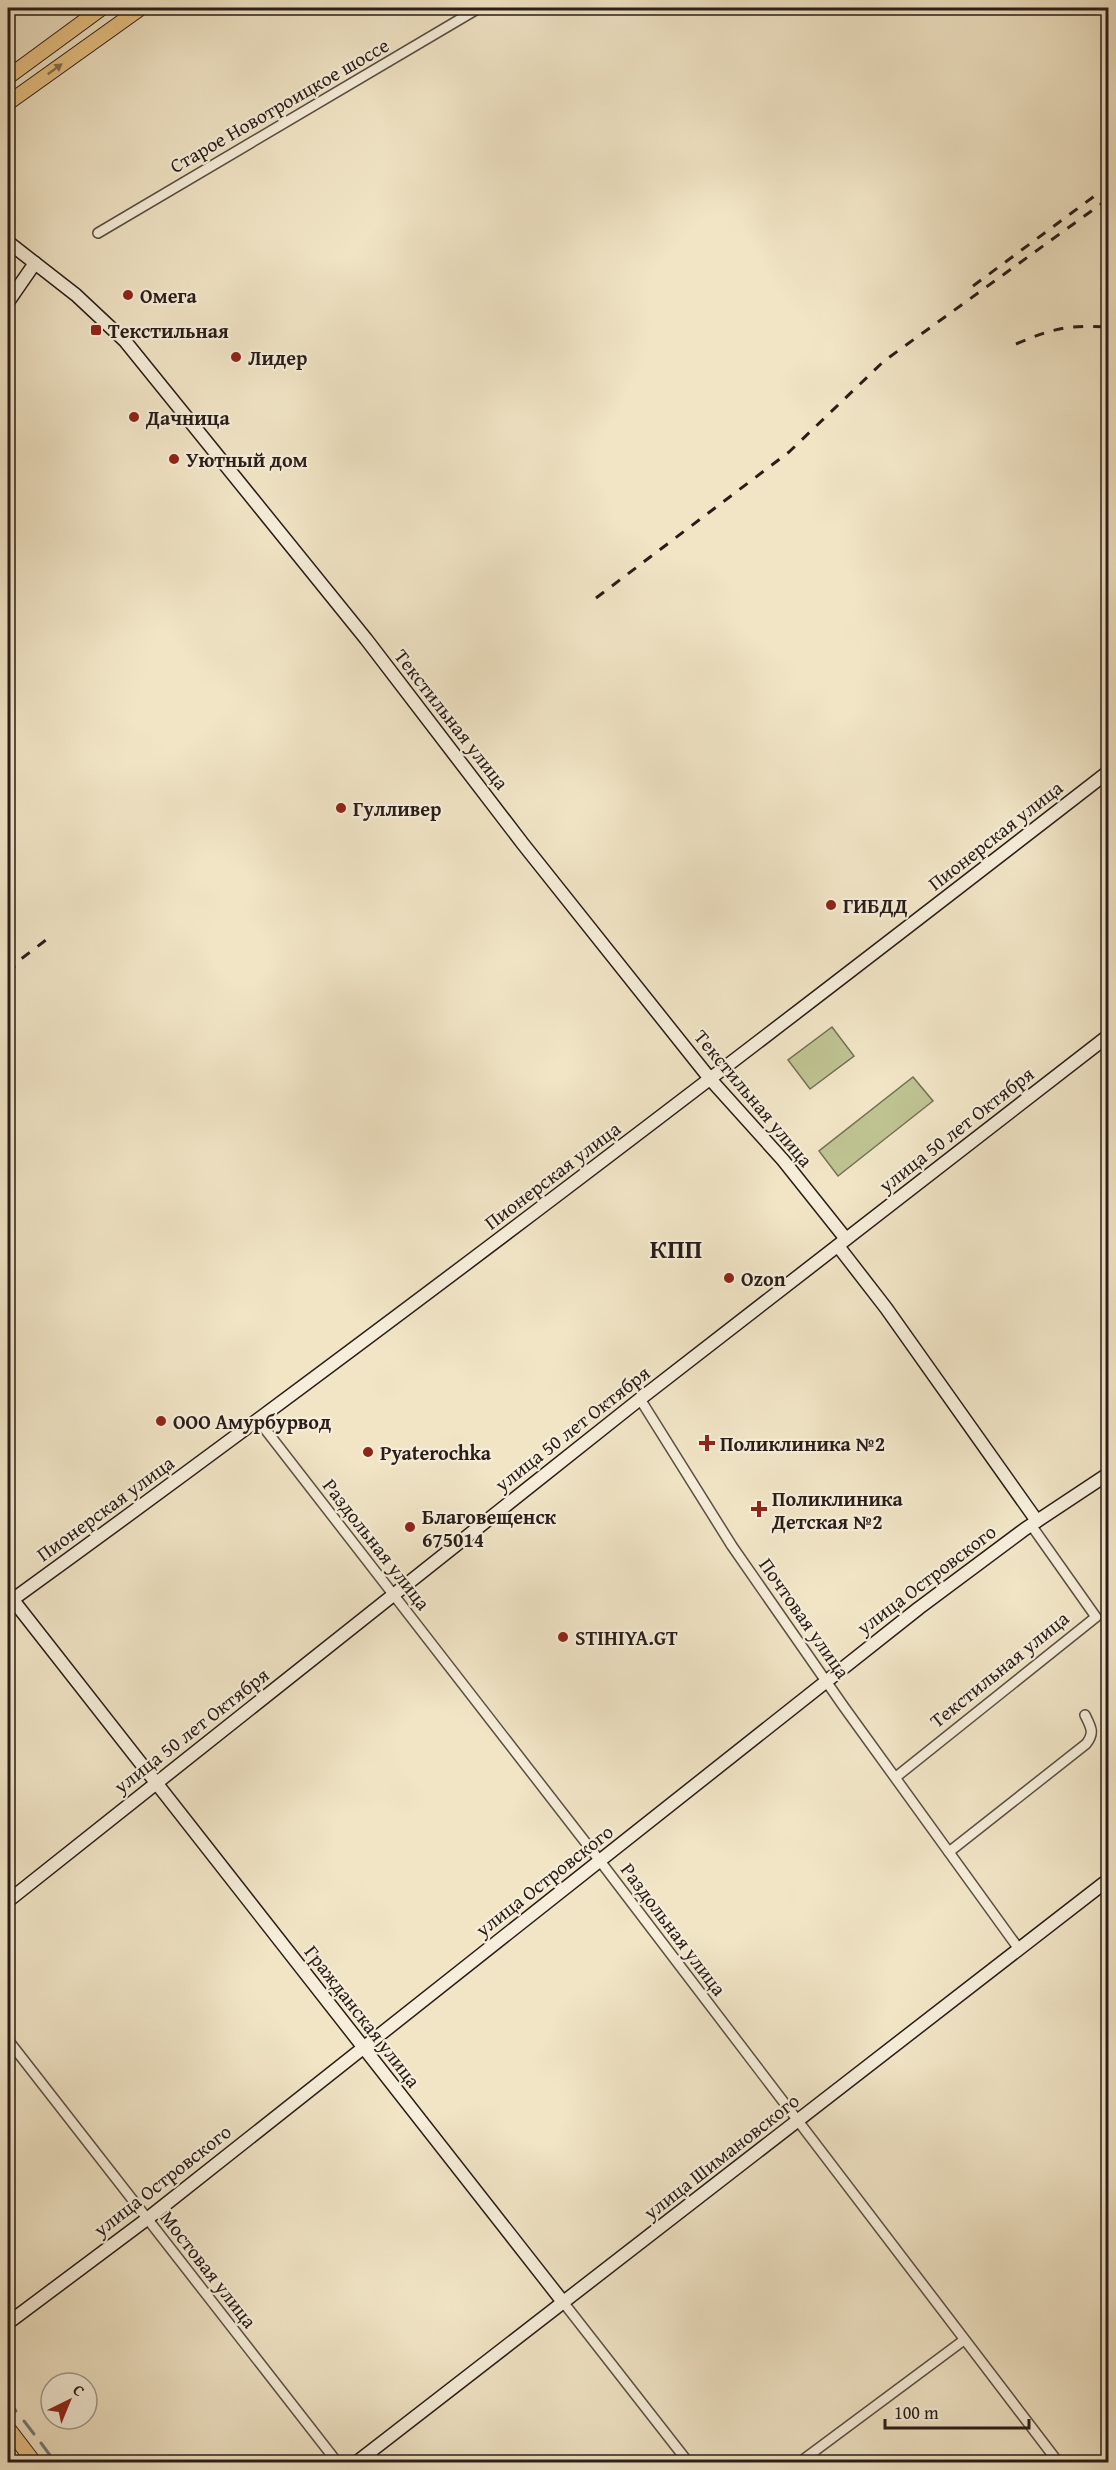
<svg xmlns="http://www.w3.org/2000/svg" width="1116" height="2470" font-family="'Gentium Book Plus',serif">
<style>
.green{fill:#bfc392;stroke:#747055;stroke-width:1.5}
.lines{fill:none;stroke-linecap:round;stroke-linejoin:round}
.stream{stroke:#707c7c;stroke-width:3}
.street-casing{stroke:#5b4f44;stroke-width:12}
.secondary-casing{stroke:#291d18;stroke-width:15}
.primary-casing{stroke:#291d18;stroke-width:16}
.street{stroke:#f6eeda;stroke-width:9}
.secondary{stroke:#f6eeda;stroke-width:12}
.primary{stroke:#e8c283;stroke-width:14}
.rail{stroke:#291d18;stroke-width:3;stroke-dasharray:10 10;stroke-linecap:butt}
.oneway{fill:#88704e}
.poi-dot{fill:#8f2418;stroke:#f6eeda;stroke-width:2}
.labels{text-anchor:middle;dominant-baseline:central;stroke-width:4.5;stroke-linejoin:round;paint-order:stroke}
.street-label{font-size:20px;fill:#291d18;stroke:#f6eeda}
.poi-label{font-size:20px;font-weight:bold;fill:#291d18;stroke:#f6eeda;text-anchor:start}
.district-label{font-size:26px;font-weight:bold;fill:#291d18;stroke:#f6eeda}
</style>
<rect width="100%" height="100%" fill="#f1e5c6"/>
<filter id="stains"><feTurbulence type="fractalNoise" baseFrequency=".00333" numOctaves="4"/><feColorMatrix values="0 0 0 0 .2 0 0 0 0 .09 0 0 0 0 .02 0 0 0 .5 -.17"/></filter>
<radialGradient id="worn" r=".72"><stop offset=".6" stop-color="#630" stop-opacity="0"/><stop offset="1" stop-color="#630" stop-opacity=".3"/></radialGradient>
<g class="green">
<polygon points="832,1027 854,1056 810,1089 788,1060"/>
<polygon points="913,1077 933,1101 838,1176 819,1151"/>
</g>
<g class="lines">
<g class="stream">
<polyline points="8,2399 16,2411"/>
<polyline points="24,2421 34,2434"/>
<polyline points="41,2443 55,2462"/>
</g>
<defs>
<g id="street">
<polyline points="98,233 479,8"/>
<polyline points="640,1399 732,1546 844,1707 1019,1949"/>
<polyline points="258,1420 600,1861 1058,2462"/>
<polyline points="896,1777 1096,1617 1031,1525"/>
<path d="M949,1852L1086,1744C1095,1733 1091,1727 1085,1715"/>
<polyline points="8,2040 337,2462"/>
<polyline points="563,2302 688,2462"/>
<polyline points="800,2462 964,2340"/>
</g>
<g id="secondary">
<polyline points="8,242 76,295 125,341 366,639 523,844 711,1080 783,1160 846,1239"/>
<polyline points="8,302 35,263"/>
<polyline points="838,1246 886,1308 1037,1521"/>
<polyline points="9,1595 563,2302"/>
<path d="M12,1600C383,1331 747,1052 1108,772"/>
<polyline points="8,1901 640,1399 1108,1036"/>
<polyline points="8,2323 147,2219 919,1608 1025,1529 1108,1474"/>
<polyline points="357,2462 1108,1880"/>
</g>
<g id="primary">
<polyline points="8,77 102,8"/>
<polyline points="8,103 141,8"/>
<polyline points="8,2428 34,2462"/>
</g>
</defs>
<use href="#street" class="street-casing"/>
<use href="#secondary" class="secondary-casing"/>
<use href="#primary" class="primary-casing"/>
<use href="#street" class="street"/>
<use href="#secondary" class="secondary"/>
<use href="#primary" class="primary"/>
<g class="rail">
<polyline points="973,286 1108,186"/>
<polyline points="1101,291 1108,288"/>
<path d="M1016,344C1053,328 1068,325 1108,327"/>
<polyline points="596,598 789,452 884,361 1108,199"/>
<polyline points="8,973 21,959 46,940"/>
</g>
</g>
<defs><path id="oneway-solid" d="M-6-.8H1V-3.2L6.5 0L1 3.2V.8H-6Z" transform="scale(1.5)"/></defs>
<use class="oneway" href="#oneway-solid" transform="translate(55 69) rotate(-36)"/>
<g class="poi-dot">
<circle cx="128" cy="295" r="6"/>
<rect x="90" y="324" width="12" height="12" rx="3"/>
<circle cx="236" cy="357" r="6"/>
<circle cx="134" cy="417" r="6"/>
<circle cx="174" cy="459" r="6"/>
<circle cx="341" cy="808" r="6"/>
<circle cx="831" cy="905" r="6"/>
<circle cx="729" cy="1278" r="6"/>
<circle cx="161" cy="1421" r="6"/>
<path d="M704 1434h6v6h6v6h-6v6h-6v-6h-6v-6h6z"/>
<circle cx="368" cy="1452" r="6"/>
<path d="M756 1500h6v6h6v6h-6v6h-6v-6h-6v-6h6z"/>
<circle cx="410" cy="1527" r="6"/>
<circle cx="563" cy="1637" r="6"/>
</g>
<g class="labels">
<g class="street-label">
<text transform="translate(279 105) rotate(-30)">Старое Новотроицкое шоссе</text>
<text transform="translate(452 719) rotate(52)">Текстильная улица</text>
<text transform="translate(995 835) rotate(-38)">Пионерская улица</text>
<text transform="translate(754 1098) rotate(50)">Текстильная улица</text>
<text transform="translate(956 1129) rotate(-38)">улица 50 лет Октября</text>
<text transform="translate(552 1175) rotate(-37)">Пионерская улица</text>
<text transform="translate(572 1428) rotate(-38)">улица 50 лет Октября</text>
<text transform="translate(105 1508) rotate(-36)">Пионерская улица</text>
<text transform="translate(377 1544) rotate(52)">Раздольная улица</text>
<text transform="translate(926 1579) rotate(-37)">улица Островского</text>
<text transform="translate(805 1618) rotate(55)">Почтовая улица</text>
<text transform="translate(999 1669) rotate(-39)">Текстильная улица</text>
<text transform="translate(191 1730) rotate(-38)">улица 50 лет Октября</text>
<text transform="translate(544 1880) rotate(-38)">улица Островского</text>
<text transform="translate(674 1929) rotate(53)">Раздольная улица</text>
<text transform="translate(363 2016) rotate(52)">Гражданская улица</text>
<text transform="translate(721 2156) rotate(-38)">улица Шимановского</text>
<text transform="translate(162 2180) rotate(-38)">улица Островского</text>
<text transform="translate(209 2269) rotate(52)">Мостовая улица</text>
</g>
<g class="poi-label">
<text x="140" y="295">Омега</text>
<text x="108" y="330">Текстильная</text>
<text x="248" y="357">Лидер</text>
<text x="146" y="417">Дачница</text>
<text x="186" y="459">Уютный дом</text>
<text x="353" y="808">Гулливер</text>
<text x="843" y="905">ГИБДД</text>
<text x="741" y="1278">Ozon</text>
<text x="173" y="1421">ООО Амурбурвод</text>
<text x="720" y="1443">Поликлиника №2</text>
<text x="380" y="1452">Pyaterochka</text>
<text x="772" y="1498">Поликлиника<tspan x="772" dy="23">Детская №2</tspan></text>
<text x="422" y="1516">Благовещенск<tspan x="422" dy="23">675014</tspan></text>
<text x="575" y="1637">STIHIYA.GT</text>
</g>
<g class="district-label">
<text x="676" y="1248">КПП</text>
</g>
</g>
<rect width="1116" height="2470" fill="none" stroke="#f1e5c6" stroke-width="30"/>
<rect x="9" y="9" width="1098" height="2452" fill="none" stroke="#291d18" stroke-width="3"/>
<rect x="15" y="15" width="1086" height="2440" fill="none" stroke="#291d18" stroke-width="1.5"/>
<g transform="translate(69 2401) rotate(43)"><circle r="28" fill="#f6eeda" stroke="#a49a8c" stroke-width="1.5"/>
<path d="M0-4.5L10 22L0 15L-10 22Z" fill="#8f2418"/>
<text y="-9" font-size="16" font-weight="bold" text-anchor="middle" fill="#291d18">С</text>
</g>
<path d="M885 2419v9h144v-9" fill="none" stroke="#291d18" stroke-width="3"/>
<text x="894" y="2419" font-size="18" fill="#291d18" stroke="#f6eeda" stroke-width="4.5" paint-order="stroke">100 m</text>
<rect width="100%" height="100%" filter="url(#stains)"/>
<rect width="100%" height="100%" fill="url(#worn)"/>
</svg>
